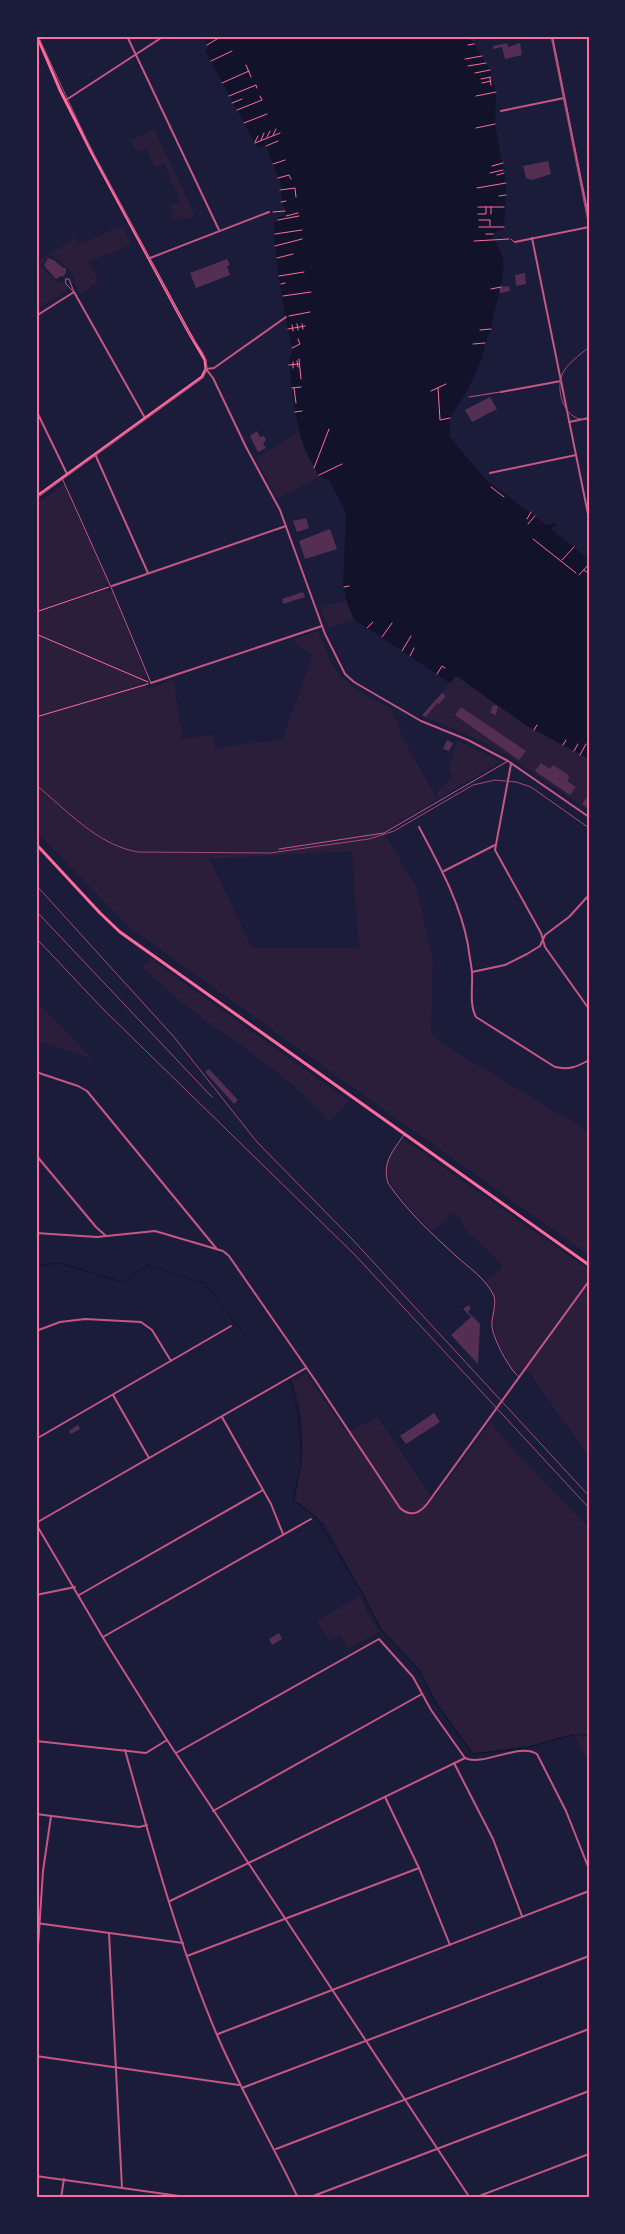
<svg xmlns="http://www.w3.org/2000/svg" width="625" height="2234" font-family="Manrope,sans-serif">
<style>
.green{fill:#2a1e3b;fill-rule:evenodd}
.water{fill:#12122b}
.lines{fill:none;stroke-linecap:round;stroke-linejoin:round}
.stream{stroke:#12122b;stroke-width:1}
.building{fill:#542f53}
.path{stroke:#ff6b9d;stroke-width:1}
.service{stroke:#c65784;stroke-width:1}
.minor{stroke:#c65784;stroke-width:2}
.secondary{stroke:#ff6b9d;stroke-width:3}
.tram{stroke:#a44b75;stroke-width:1}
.rail{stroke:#a44b75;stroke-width:1}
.neatline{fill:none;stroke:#ff6b9d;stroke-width:2}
</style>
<rect width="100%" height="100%" fill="#1b1b3a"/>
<g class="green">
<polygon points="154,129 195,215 185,220 183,216 174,220 169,206 180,201 164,164 155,167 146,148 136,152 130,141"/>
<polygon points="65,224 80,244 122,226 132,244 88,262 99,281 80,294 71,271 51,254 40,266 59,283 61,281 68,289 36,310 36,262 74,239"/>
<polygon points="298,432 305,451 320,477 277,498 256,459"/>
<path d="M64,484L109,583L105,584L108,592L112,591L147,678L143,679L147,689L174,680L182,739L213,735L215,748L283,739L312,655L292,640L318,631L333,666L341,677L357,690L391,709L404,740L437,799L438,790L453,778L449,769L457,740L500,762L383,832L416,886L433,960L431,1032L441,1043L589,1132V1255L397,1119L129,927L36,831V504ZM352,851L359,948H252L210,859Z"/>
<polygon points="346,600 354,619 328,628 321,608"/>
<polygon points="456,676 527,726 589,759 589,811 508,755 467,734 422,716"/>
<path d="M152,959L166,970L349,1101L329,1121C276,1059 199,1026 143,967Z"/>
<polygon points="36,1002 93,1059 36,1040"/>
<path d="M403,1139L589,1270V1457L529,1372L513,1371C507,1359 498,1344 495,1331C488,1308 506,1308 486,1282L503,1267C493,1252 478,1243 466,1230C461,1224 462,1214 452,1213L434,1231L430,1229C416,1213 382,1185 388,1162C391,1153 397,1146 403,1139Z"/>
<path d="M306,1374L347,1433L377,1417L429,1493L435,1497L491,1422L507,1443L589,1528V1763L573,1734L528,1746L473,1753L438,1704L419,1669L382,1629L324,1523L295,1500C302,1463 308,1418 292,1381Z"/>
<polygon points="359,1596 378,1632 348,1649 340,1635 329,1641 317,1621"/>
</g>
<path class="water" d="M205,36H469L490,70L496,92L495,124L506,183L504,227L502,230L493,233C494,243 501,249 503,259C506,284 492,307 491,332L487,337L481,361L466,393L450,418V437L486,480L546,525L556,523L557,526L550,528L589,560V759L527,726L461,679L456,676L450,683L354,619L346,600L343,584L346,513L329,480L320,477C296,439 293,403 289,359L293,351C284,310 275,266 274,223L278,221L279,217L286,215L280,190L282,187L266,146L259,148L255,143L205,50L208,48Z"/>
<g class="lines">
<polyline class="stream" points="36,1266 59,1263 122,1282 148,1265 205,1284 248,1339 291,1382 299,1418 301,1442 301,1465 293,1500 316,1517 364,1596 380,1629 419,1670 436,1704 473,1754 525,1748 572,1735 589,1735"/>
</g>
<g class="building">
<polygon points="507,43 508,47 520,43 522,55 505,59 502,47 493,49 493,46"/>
<polygon points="548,161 551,174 532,180 526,178 523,166"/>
<polygon points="48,258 54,260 63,268 66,268 66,273 63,277 61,276 56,279 46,268 44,266"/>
<polygon points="227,259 230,265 227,266 230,275 196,288 190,273"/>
<polygon points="525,273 526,284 516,286 515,275"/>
<polygon points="509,286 510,291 500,293 499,287"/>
<polygon points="490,397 497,409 472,422 465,410"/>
<polygon points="257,431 260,437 264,436 266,440 263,443 266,448 258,452 250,436"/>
<polygon points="306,518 309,528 297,532 293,521"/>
<polygon points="330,529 337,549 305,559 299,541"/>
<polygon points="303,592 305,597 283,604 282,599"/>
<polygon points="442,693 446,696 439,704 437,703 426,717 422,715"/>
<polygon points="493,705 498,706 496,715 490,713"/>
<polygon points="461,707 526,751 519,760 455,715"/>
<polygon points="447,740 453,743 449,751 443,749"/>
<polygon points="541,763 550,769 552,766 555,766 568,775 569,778 567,781 576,787 570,795 535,771"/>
<polygon points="589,794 589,809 582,804"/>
<polygon points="209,1069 238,1100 234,1104 205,1072"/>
<polygon points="468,1305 471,1308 468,1312 480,1324 478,1364 451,1335 471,1317 463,1309"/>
<polygon points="434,1413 440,1422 406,1444 400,1436"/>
<polygon points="78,1425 80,1429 71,1434 69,1431"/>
<polygon points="279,1633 282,1639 272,1645 269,1639"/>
</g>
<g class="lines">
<g class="path">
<polyline points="207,45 222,36"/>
<polyline points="468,45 474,44"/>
<polyline points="465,59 482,56"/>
<polyline points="211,61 232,51"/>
<polyline points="246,65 251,77"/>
<polyline points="468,66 486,63"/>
<polyline points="475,73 490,70"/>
<polyline points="490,78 491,85"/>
<polyline points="481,79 491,77"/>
<polyline points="222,83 249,71"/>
<polyline points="482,83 491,81"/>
<polyline points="229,96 256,85 257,88"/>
<polyline points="476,96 496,92"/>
<polyline points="232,103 242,99"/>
<polyline points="237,110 262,100 260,96"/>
<polyline points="244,123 267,114"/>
<polyline points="476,128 495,124"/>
<polyline points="273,135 276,129"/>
<polyline points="267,137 270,131"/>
<polyline points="261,140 264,133"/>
<polyline points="255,142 258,136"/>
<polyline points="255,143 280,133"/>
<polyline points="266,146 278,141"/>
<polyline points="273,164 285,160"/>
<polyline points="492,166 503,163"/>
<polyline points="490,173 503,170"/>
<polyline points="497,175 504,173"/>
<polyline points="278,178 289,175 291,179"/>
<polyline points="477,188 506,183"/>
<polyline points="280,190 295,188 296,197"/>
<polyline points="499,196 506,195"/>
<polyline points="281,202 286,201"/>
<polyline points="478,207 504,207"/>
<polyline points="273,212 285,211"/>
<polyline points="478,214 486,214 486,207"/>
<polyline points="491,214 491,207"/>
<polyline points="286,216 298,213"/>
<polyline points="278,220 299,216"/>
<polyline points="479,220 490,220 490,226"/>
<polyline points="479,227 504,227"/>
<polyline points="275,234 302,230"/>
<polyline points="486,234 493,234"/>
<polyline points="474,241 509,239"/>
<polyline points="275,246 302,239"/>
<polyline points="277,258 293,254"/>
<polyline points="279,276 304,272"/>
<polyline points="281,284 285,283"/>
<polyline points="491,289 501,287"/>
<polyline points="283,296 311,292"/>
<polyline points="289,316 310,312"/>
<polyline points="297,324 298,330"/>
<polyline points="302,324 303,329"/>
<polyline points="292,325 293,331"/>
<polyline points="288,329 305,326"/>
<polyline points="480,330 491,329"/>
<polyline points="473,344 485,343"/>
<polyline points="292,348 300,344 298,339"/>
<polyline points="299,359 301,379"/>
<polyline points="297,361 298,367"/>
<polyline points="293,362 293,368"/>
<polyline points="289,365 299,364"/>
<polyline points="292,388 301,387"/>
<polyline points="294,388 296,403"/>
<polyline points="438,388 440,420 450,418"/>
<polyline points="431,391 446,384"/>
<polyline points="295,412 302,411"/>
<polyline points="314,468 329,429"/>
<polyline points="319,475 342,464"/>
<polyline points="491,487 504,497"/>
<polyline points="527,519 531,512"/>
<polyline points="528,524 535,516"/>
<polyline points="533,539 576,573"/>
<polyline points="562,560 574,547"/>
<polyline points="584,570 589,574"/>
<polyline points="579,575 589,564"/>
<polyline points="344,587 349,586"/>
<polyline points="36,612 109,587"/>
<polyline points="367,628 373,622"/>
<polyline points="36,634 148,682"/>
<polyline points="382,637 392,623"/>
<polyline points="402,651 411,636"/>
<polyline points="410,656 414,648"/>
<polyline points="437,674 442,666 445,668"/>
<polyline points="36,717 148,684"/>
<polyline points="534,730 537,725"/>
<polyline points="563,745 566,740"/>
<polyline points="574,751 578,744"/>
<polyline points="580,755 586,744"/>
</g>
<g class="service">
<polyline points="511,239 514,242"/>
<polygon points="66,279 69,279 74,292 66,284"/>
<polyline points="469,397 500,392"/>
<polyline points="62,478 111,587 151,683"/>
<polyline points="279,849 384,833 508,761"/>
<path d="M404,1135C393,1151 382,1162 388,1183C406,1210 432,1234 456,1256C468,1267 485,1278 493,1294C498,1303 491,1316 492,1327C494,1340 509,1369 519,1377"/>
</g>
<g class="minor">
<polyline points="127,36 219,230"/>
<polyline points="552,36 589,220"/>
<polyline points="66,100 164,36"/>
<polyline points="501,111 564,98"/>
<polyline points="532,238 589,519"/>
<polyline points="515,242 589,227"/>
<polyline points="150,258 269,212"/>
<polyline points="36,316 74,292 145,418"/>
<polyline points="206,369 213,378 246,447 280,510 325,634 345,674 354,682 421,721 468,740 508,761 589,817"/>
<polyline points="206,369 214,368 286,317"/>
<polyline points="501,392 561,381"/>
<polyline points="36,410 67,474"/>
<polyline points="569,422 589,418"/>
<polyline points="95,454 148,573"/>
<polyline points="490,473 576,455"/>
<polyline points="112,586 286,526"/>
<polyline points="151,683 322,626"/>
<polyline points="511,764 495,850 541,933 545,947 589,1009"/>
<path d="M419,827C439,865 460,902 468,945C469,954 471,963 472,972C473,987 469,1004 476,1017L555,1067C569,1070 577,1067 589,1060"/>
<polyline points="444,871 495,845"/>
<polyline points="472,972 505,965 527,954 540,946 545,935 569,917 589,895"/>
<polyline points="36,1072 78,1086 87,1091 216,1248"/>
<polyline points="36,1155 96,1227 106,1236"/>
<path d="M36,1233L97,1237L155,1231L223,1251L229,1256L315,1380L400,1508C410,1517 419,1514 427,1504L589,1281"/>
<polyline points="36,1331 60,1322 85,1319 141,1322 152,1330 171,1361"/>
<polyline points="113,1395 149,1458"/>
<polyline points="222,1417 271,1504 283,1534"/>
<polyline points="36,1439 231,1326"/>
<polyline points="36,1523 306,1368"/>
<polyline points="36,1524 105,1641 167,1740 470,2198"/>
<polyline points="36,1595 75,1587"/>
<polyline points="79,1595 263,1490"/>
<polyline points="103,1637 311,1519"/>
<polyline points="36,1741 146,1753 167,1740"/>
<path d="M125,1750C152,1846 178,1943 217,2035C241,2091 272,2143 298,2198"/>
<polyline points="176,1753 379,1639 413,1677 431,1710 465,1758"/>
<polyline points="454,1763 493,1839 522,1916"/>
<polyline points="385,1797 419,1868 450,1945"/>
<polyline points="213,1811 422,1694"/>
<polyline points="36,1814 139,1827 147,1825"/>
<path d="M170,1901L465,1758C483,1767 519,1742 537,1754L566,1811L589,1869"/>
<polyline points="36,1923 183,1943"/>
<polyline points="109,1933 122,2188"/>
<polyline points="187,1956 419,1868"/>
<polyline points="36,1977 43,1871 51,1816"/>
<polyline points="218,2034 589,1891"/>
<polyline points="36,2056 239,2085"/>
<polyline points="242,2088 589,1956"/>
<polyline points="276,2149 589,2029"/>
<polyline points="36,2176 194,2198"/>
<polyline points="61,2198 64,2179"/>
<polyline points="308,2198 589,2091"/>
<polyline points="474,2198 589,2154"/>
</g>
<g class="secondary">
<polyline points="36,497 202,377 206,369 205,360 188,331 93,155 60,90 37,36"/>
<polyline points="36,844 100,913 120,932 589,1265"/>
</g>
<g class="tram">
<polyline points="551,36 589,227"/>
<path d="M589,347C580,355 566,364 562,375C555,393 566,424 589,419"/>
<path d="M36,498L202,378C215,362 198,347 189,333L90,147L38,36"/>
<path d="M36,785C67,810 97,845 138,852L270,853L369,839L394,831L473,785L495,780L516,782L531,787L589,828"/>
<polyline points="36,885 174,1037 257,1142 352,1239 589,1496"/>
<polyline points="36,911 212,1097"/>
</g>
<polyline class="rail" points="36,938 103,1009 356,1256 589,1508"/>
</g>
<rect width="625" height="2234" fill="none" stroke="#1b1b3a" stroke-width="75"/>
<rect x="38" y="38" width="550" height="2158" class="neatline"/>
</svg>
